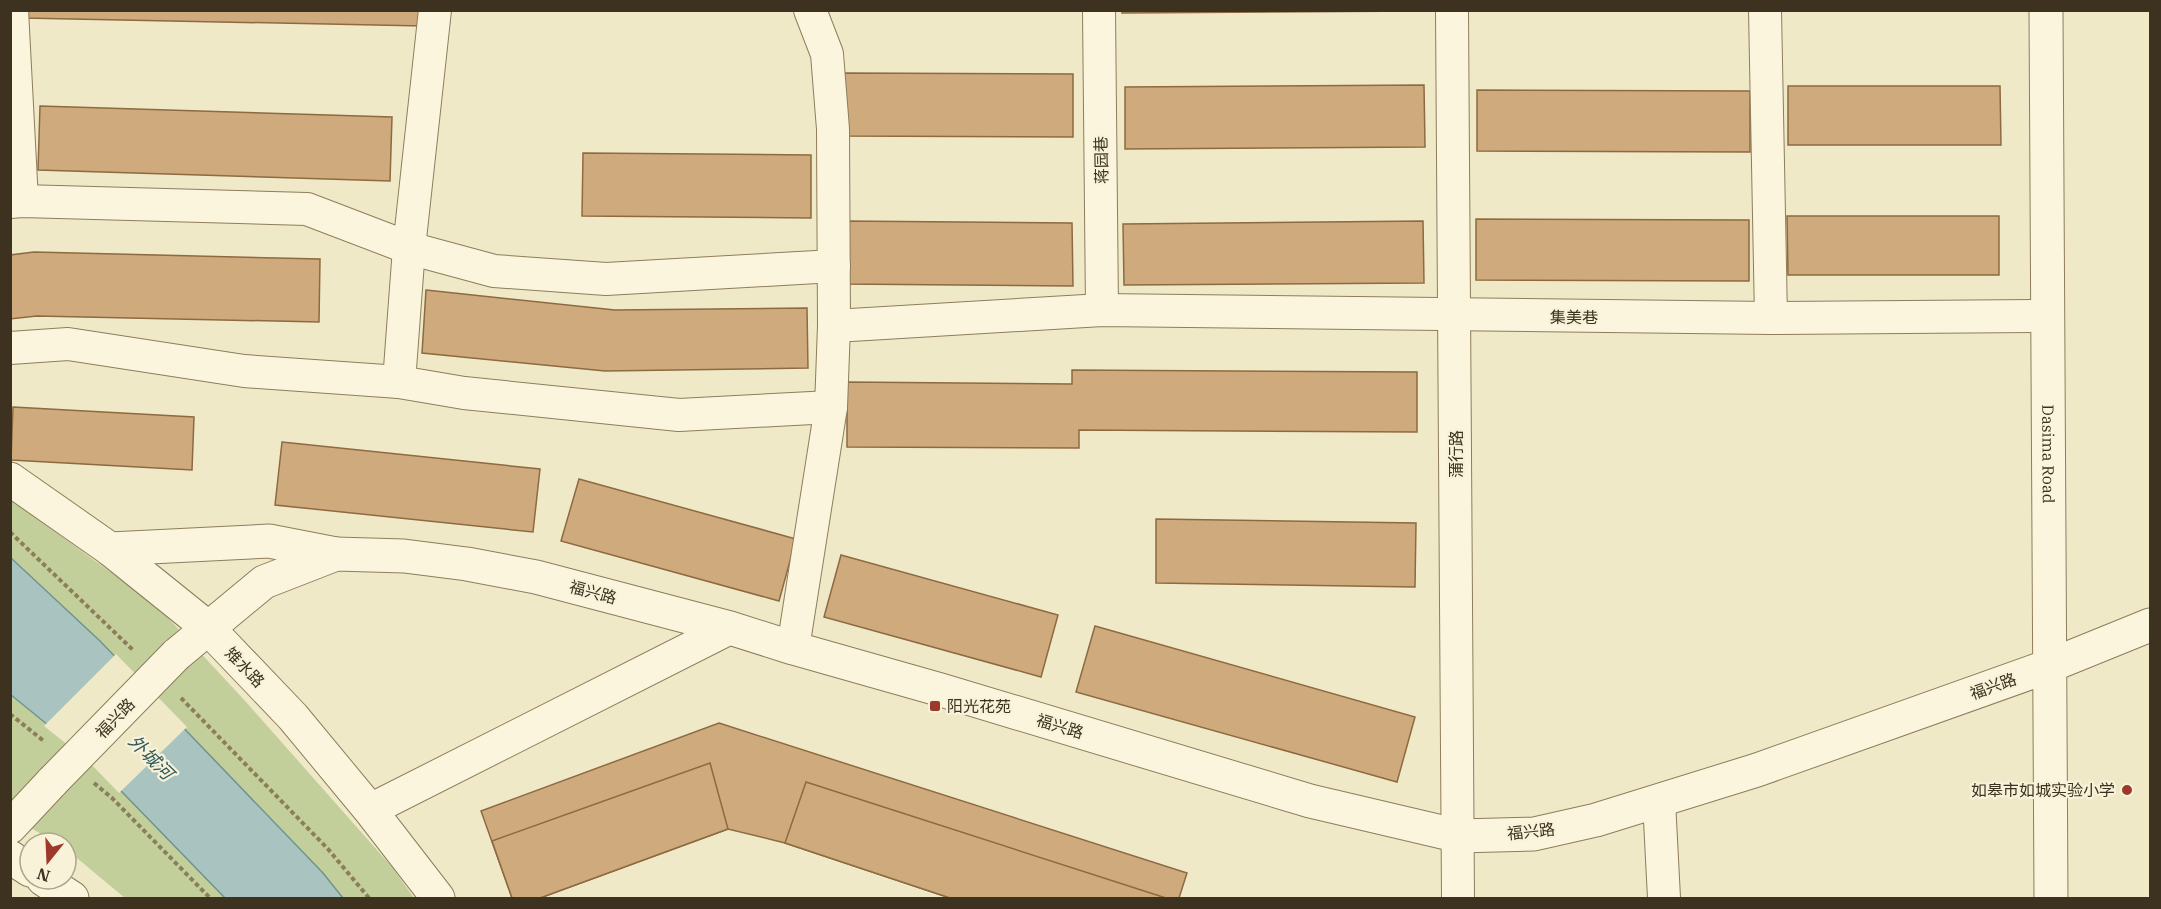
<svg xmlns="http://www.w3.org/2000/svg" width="2161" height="909" font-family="'IBM Plex Serif','Noto Sans SC',serif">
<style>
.green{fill:#c2cf9b}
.water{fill:#a9c4c0;stroke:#6f938f;stroke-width:1.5}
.pier{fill:#f0e9c8}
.building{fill:#cfaa7d;stroke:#8d6a41;stroke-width:1.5}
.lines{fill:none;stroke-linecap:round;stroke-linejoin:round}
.minor-casing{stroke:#8d7d5c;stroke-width:34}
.tertiary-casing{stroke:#8d7d5c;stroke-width:35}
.path{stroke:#8d7d5c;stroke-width:4;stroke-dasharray:4.5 3;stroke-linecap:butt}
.minor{stroke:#faf5dc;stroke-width:32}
.tertiary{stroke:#faf5dc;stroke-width:33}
.tertiary-bridge-casing{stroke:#8d7d5c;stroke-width:35;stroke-linecap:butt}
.tertiary-bridge{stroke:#faf5dc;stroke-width:33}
.poi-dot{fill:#9d392a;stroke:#f7f2d8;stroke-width:2}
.labels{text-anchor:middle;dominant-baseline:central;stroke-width:4.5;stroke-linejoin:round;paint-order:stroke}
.street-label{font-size:16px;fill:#3d3220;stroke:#f7f2d8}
.poi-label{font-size:16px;fill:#3d3220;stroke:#f7f2d8;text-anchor:start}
.water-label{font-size:18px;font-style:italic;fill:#2f595d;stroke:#f7f2d8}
</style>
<rect width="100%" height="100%" fill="#f0e9c8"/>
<g class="green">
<polygon points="10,499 157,606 247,703 392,867 414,898 343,898 323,873 100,641 11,557"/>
<polygon points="10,695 91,760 225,898 125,898 66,849 66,843 56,843 11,816"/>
</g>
<polygon class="water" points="10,557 100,641 323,873 343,898 225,898 91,760 11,695"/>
<polygon class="pier" points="116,654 187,727 119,793 89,762 44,726"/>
<g class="building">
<polygon points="23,10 423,10 423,26 23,18"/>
<polygon points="1122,10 1421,10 1421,11 1122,13"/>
<polygon points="844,73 1073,74 1073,137 843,136"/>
<polygon points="1424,85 1425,147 1125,149 1125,87"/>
<polygon points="1788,86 2000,86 2001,145 1788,145"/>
<polygon points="1477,90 1750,91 1750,152 1477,151"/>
<polygon points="40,106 392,117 390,181 38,170"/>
<polygon points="583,153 811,155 811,218 582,216"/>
<polygon points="1787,216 1999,216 1999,275 1788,275"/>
<polygon points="1476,219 1749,220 1749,281 1476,280"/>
<polygon points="844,221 1072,223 1073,286 843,284"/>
<polygon points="1423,221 1424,283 1124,285 1123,224"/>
<polygon points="34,252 320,259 319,322 37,316 10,319 10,255"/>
<polygon points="426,290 615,310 807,308 808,368 605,371 422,353"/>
<polygon points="1072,370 1417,372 1417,432 1079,430 1079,448 847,447 847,382 1072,384"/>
<polygon points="13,407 194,417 192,470 11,460"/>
<polygon points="282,442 540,469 533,532 275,505"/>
<polygon points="579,479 796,539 779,601 561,541"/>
<polygon points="1156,519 1416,523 1415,587 1156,583"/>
<polygon points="841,555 1058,615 1041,677 824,617"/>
<polygon points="1095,626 1415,717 1397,782 1076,692"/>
<polygon points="719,723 1187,873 1179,898 950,898 785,843 728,829 540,898 512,898 481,811"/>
<polygon points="710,763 728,829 540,898 512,898 492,841"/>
<polygon points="806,782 1166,898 950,898 785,843"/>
</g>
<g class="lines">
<defs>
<g id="minor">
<polyline points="12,10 22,201"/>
<polyline points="1099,10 1102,310"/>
<polyline points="1452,10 1458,898"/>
<polyline points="1765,10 1771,318"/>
<polyline points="10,202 22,201 307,209 409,248 494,271 606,279 834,266"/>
<polyline points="834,326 1102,310 1771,318 2047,316"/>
<polyline points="10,348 68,344 244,371 399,382 464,393 679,415 831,407"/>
<polyline points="399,382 409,248 435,10"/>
<polyline points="793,648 831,407 834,326 833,129 827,54 810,10"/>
<polyline points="1659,801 1664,898"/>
<polyline points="370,810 730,628"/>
</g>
<g id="tertiary">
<path id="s1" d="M2046,10L2051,898"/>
<polyline points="10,479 110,549 207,627 293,717 370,810 438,898"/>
<polyline points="110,549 269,541 336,554"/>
<polyline points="176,655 264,582 336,554 404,556 467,564 536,577 730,628 793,648 941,690 1310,801 1459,836 1534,834 1596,820 1757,770 2049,666 2150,625"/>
<polyline points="10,827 53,781"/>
<polyline points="10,857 30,870"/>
<polyline points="43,879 72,898"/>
</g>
</defs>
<use href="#minor" class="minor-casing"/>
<use href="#tertiary" class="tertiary-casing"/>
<g class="path">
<polyline points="10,532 133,650"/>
<polyline points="181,698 328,849 369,898"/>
<polyline points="10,714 45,742"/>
<polyline points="94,783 112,798 210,898"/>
</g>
<use href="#minor" class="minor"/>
<use href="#tertiary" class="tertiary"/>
<defs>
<polyline id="tertiary-bridge" points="53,781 176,655"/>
</defs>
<use href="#tertiary-bridge" class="tertiary-bridge-casing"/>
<use href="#tertiary-bridge" class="tertiary-bridge"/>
</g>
<g class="poi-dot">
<rect x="929" y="700" width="12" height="12" rx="3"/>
<circle cx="2127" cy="790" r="6"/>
</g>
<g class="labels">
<g class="street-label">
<text transform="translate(1101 160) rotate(-91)">蒋园巷</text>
<text x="1574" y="317">集美巷</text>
<text transform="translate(1456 454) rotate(-90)">蒲行路</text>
<text stroke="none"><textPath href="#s1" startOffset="444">Dasima Road</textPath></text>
<text transform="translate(593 592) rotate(15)">福兴路</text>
<text transform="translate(245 667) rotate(46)">雉水路</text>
<text transform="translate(1993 686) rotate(-20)">福兴路</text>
<text transform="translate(115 718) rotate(-46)">福兴路</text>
<text transform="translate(1060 726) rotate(17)">福兴路</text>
<text transform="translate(1531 831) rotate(-6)">福兴路</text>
</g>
<g class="poi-label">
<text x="947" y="706">阳光花苑</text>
<text x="2115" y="790" text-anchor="end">如皋市如城实验小学</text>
</g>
<g class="water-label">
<text transform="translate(151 757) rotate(45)">外城河</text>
</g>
</g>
<rect width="2161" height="909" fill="none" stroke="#3d3220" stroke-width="24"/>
<g transform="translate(48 861) rotate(198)"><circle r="28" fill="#f7f2d8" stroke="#ada58e" stroke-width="1.5"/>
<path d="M0-4.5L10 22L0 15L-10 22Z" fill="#9d392a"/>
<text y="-9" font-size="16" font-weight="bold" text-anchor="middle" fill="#3d3220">N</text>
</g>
</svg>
